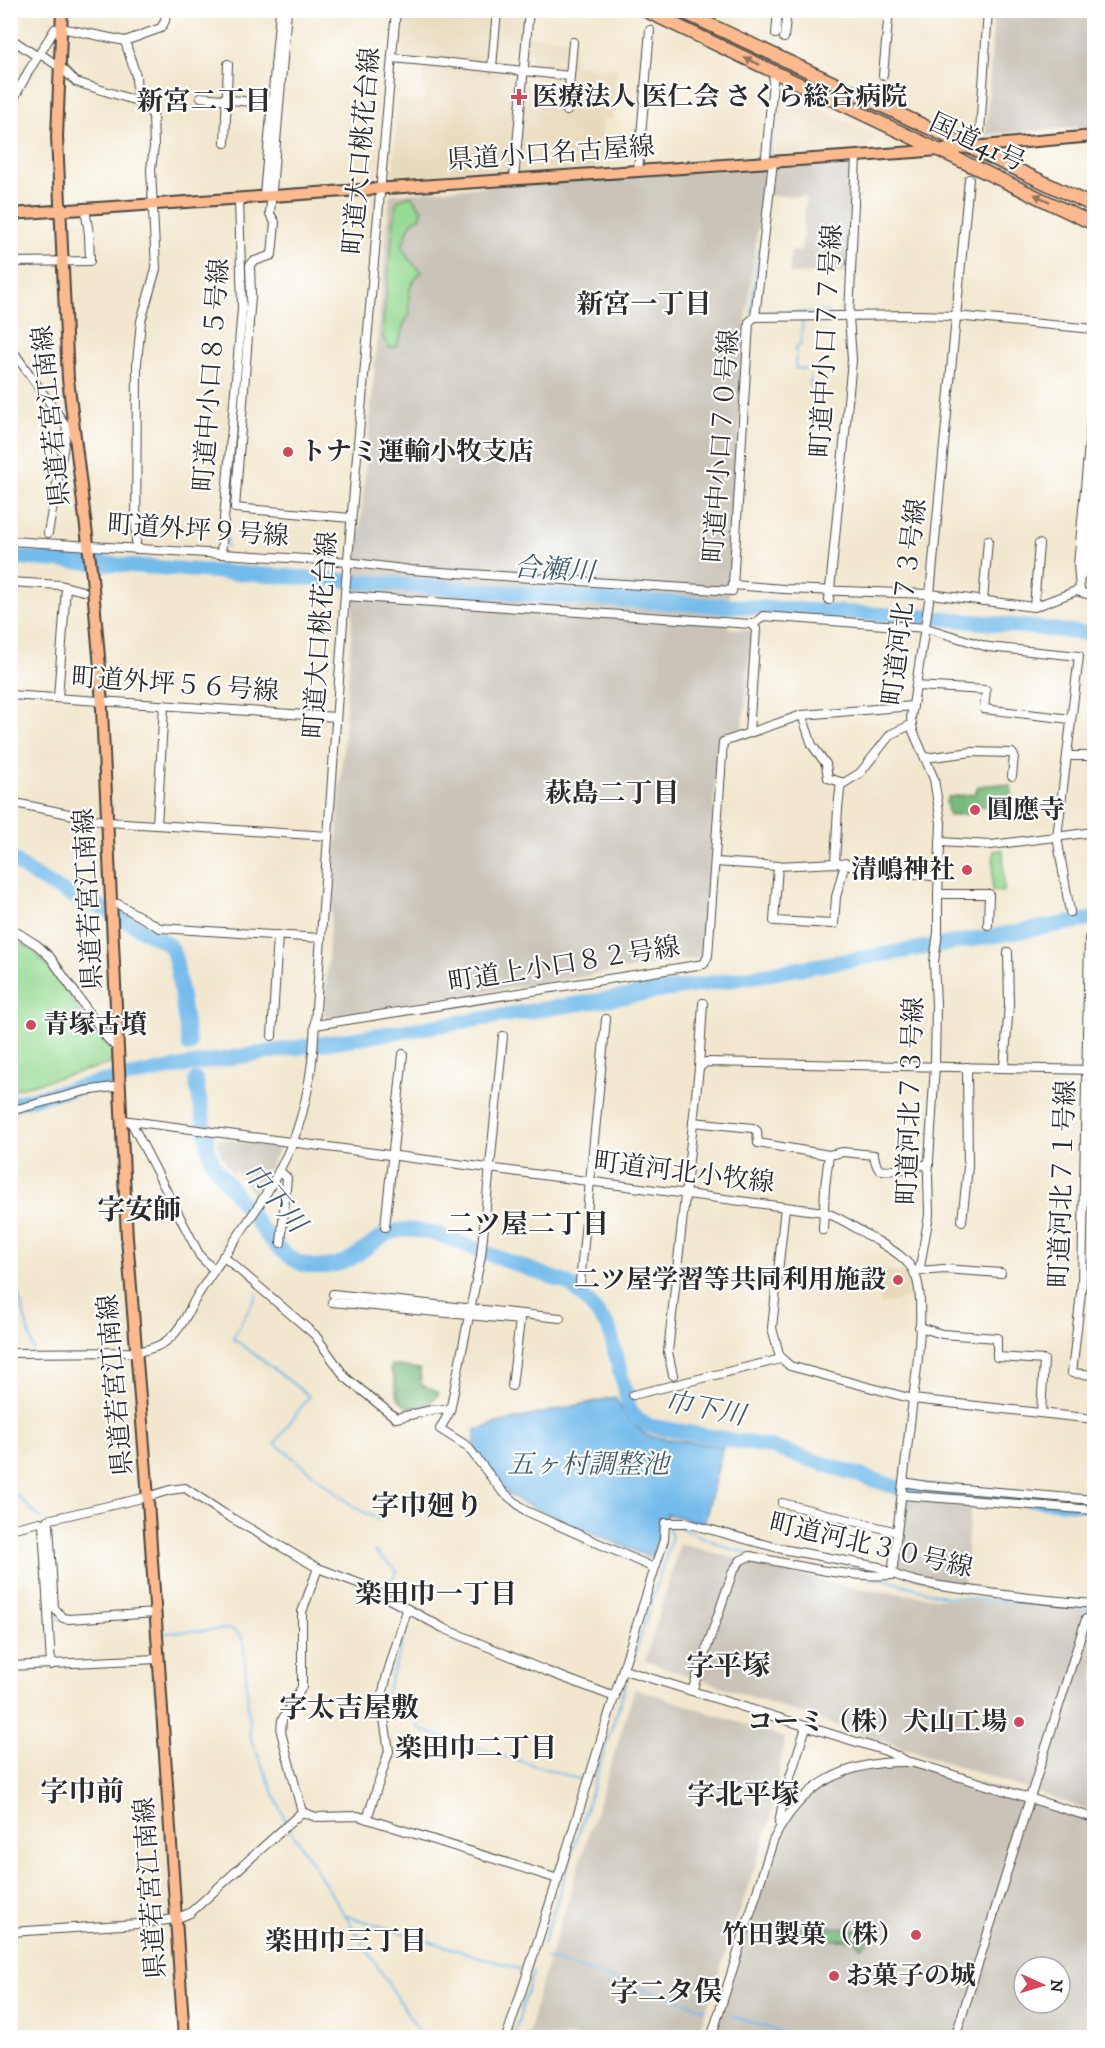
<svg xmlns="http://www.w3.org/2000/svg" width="1105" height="2048" font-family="'IM FELL DW Pica','Noto Serif JP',serif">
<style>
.built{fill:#e8d9ba}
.industrial{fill:#c9c3b8;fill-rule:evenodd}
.green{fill:#96da93;stroke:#60825f;stroke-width:1.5}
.forest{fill:#78ba7d;stroke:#527254;stroke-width:1.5}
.water{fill:#73bbeb;stroke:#4f738b;stroke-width:1.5}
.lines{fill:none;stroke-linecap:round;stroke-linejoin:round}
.stream{stroke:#73bbeb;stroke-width:2}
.river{stroke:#73bbeb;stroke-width:15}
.minor-casing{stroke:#494743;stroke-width:10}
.major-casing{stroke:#494743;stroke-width:14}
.highway-casing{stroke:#494743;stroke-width:15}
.minor{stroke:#fff;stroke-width:8}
.major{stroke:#fcba8e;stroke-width:10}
.highway{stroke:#fcba8e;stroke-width:12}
.oneway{fill:#94725c}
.poi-dot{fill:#d1495b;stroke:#fff;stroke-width:2}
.labels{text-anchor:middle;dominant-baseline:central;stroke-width:4.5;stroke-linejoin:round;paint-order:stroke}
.poi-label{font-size:26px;font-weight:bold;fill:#2b2b2b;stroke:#fff;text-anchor:start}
.street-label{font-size:26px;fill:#2b2b2b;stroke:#fff}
.neighbourhood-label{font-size:27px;font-weight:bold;fill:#2b2b2b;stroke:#fff}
.water-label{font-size:27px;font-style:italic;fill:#445d6e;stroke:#fff}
.quarter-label{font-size:28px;font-weight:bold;fill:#2b2b2b;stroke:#fff}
</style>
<rect width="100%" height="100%" fill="#fff"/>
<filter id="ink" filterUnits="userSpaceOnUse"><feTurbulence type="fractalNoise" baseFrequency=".0167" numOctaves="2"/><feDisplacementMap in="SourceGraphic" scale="12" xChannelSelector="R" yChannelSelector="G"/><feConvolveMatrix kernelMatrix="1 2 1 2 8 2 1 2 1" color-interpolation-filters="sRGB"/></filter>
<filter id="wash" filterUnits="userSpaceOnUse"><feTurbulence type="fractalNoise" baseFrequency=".008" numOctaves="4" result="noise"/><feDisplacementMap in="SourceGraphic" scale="24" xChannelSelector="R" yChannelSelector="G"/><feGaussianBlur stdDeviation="1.35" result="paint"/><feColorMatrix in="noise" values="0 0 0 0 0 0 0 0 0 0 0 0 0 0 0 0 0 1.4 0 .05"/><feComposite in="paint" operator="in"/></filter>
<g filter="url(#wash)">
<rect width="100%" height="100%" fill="#f2e7ce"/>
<g class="built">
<polygon points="431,11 524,11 523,36 575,39 574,65 617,68 612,120 603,119 599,168 396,184 393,179 398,99 424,100 425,67 400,66 403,15 430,18"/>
<polygon points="780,91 876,136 867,149 775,156"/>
<polygon points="882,1271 909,1272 912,1276 914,1297 879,1305"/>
</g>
<g class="industrial">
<polygon points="994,11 1094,11 1094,126 986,135"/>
<polygon points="850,161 852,164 848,272 789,274 791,251 801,251 806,196 762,196 746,320 728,628 751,630 743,728 718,737 704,957 327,1017 324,1014 353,608 390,196 392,194 543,182"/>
<polygon points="219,1139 276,1146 278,1150 274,1159 253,1195 234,1168 233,1174 226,1164 220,1152 217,1140"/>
<polygon points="904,1498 971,1503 964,1584 922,1581 894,1573"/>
<polygon points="680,1544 847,1587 946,1599 1094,1612 1094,1812 645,1661"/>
<polygon points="635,1688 785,1738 771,1819 697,2037 528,2037 539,1991"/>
<path d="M911,1762L1094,1818V2037L711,2038L768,1853L797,1803L842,1772ZM1024,1967H1060V2003H1024Z"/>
</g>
<g class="green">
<path d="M411,195L422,210L420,218C406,222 409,234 402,245L408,258L422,272C408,284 407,296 410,314C401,323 403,336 396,347L389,348L383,338V324L396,203L400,199Z"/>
<polygon points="1003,850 1004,892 992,891 994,851"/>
<polygon points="11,937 31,949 56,975 81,1014 112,1051 111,1064 11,1090"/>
</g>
<g class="forest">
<polygon points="1000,784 1011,786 1013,800 1008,806 988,807 973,805 969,814 949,816 946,802 948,797 974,794 978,786"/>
<path d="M392,1365L420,1369L421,1384L439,1393C436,1399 431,1402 425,1406C415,1414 399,1404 396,1392C394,1382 397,1380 390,1370Z"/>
<path d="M812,1925L865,1931L868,1942L861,1948L854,1938C840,1942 800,1941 792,1926L806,1929Z"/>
</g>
<polygon class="water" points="615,1397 628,1420 648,1436 723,1447 704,1524 667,1514 651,1558 521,1502 502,1489 474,1448 476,1430 498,1423"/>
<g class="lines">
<g class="stream">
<polyline points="781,33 783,10"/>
<polyline points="770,154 774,109"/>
<polyline points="268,216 271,228"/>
<polyline points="247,264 245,267 247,288"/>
<polyline points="751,313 759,248"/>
<polyline points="759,313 829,312"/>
<polyline points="796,353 796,346 800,346 803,319"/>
<polyline points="796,357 795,368 805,369"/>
<polyline points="810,376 811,387"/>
<polyline points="228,515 241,383"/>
<polyline points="227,532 227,547"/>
<polyline points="10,1264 34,1351"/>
<polyline points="257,1294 233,1338 309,1396 275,1443 354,1507 380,1520"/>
<polyline points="337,1298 367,1301"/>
<polyline points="630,1410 634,1426"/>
<polyline points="10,1489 41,1519"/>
<polyline points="676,1526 733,1550 749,1553"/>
<polyline points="374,1551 397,1571 386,1592 413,1608"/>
<polyline points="869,1579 887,1580 946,1597 1094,1610"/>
<polyline points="51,1609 55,1616 61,1620"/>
<polyline points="409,1620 386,1695 408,1703 417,1711 418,1727 420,1730 582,1780"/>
<polyline points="165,1633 231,1629 239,1634 244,1643 250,1737 286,1822"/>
<polyline points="633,1661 672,1537 668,1526"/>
<polyline points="289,1827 423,2038"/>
<polyline points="344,1915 522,1970"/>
<polyline points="543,1945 626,1683"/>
<polyline points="546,1958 706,2009"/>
<polyline points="732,2016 800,2038"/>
<polyline points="513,2038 533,1972"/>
</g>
<g class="river">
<polyline points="10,557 602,599 930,617 1094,634"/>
<polyline points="10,858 35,876 68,894 103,908 168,944 172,949 176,962 189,1045"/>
<path d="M196,1080L209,1151L214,1166C226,1182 238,1197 250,1213C275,1248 301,1283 350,1259C370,1249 381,1230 405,1230C430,1229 456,1241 479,1250C508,1261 536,1272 565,1282L573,1287L588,1302L609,1328L630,1410L634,1416L650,1426L771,1447L899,1488L1094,1505"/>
<polyline points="10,1104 104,1081 211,1061 731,980 1094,919"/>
</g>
</g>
</g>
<g filter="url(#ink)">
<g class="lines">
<defs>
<g id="minor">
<polyline points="287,10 270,214 275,222 272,255 252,262 250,265 251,296 235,508 351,518"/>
<polyline points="776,34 778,10"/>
<polyline points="10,38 35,55 42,55 64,70 76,82 137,101"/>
<polyline points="784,38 787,10"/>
<polyline points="392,58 446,63"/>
<polyline points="451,63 570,76"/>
<polyline points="492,67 497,10"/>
<polyline points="883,75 889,10"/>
<polyline points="201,97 272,104"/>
<polyline points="10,106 28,72 55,29 61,28 125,41"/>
<polyline points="567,111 573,42"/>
<polyline points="980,132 988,10"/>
<polyline points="225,143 228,64"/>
<polyline points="766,156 774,72"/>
<polyline points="773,162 755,317 749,322 733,585 784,589 930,594 1034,607 1076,591 1094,596"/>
<polyline points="638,171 650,30"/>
<polyline points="514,179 529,10"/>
<polyline points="264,196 280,10"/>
<polyline points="10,262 90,261 89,234 85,209"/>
<polyline points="755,317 917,315 955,316 1094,329"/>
<polyline points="10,347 69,430"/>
<polyline points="48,533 67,428"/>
<polyline points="10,541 338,561 411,570 732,591 733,585"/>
<polyline points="136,549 137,363 141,321 156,269 151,169 154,147 153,115 137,101 136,76 125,41 161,28 165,21 166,10"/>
<polyline points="221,554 242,309 239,198"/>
<polyline points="1081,577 1085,565 1094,462"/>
<polyline points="10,582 60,585 83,591"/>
<polyline points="1080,590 1078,565 1094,389"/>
<polyline points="345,596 751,624 756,629 749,733"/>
<polyline points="829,600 852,360 849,317 856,156"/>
<polyline points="983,601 988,540"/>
<polyline points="1034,607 1039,544"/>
<polyline points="753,625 763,616 926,628 988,647 1079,656 1057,837 1070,912"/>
<polyline points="916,686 986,690 984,709 1071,719"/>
<polyline points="10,695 336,717"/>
<polyline points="58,698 66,587"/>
<polyline points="802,715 812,745 826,764 828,778 844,783 860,773 891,734 911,725"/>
<polyline points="1067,756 1094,756"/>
<polyline points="925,758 972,752 1012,753 1014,756 1012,776"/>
<polyline points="10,802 108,822 328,836"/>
<polyline points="157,825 164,705"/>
<polyline points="940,842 991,845 1094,832"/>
<polyline points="715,862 778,866 835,863 938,877"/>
<polyline points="835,863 838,808 841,782"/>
<polyline points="778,866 774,921 834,924 836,897 845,863"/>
<polyline points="938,894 989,894 988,925"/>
<polyline points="111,903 118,904 160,928 321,938"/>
<polyline points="10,928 37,945 50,957 107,1038 118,1049"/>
<polyline points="1089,938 1082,1283 1072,1373 1094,1375"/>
<polyline points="315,1025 704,964 708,956 723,742 802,715 913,706"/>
<polyline points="272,1036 278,935"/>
<polyline points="503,1036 481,1256 450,1411 440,1429 467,1446 502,1491 526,1511 654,1568"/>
<polyline points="699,1068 706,1062 1094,1070"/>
<polyline points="1004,1068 1009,1005 1008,952"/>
<polyline points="10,1111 85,1091 120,1086"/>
<path d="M122,1120L824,1212C841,1218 854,1227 869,1236C885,1246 907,1256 915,1274C926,1298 917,1371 913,1399L1094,1419"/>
<polyline points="131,1122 200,1256 214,1270"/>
<path d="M693,1122L753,1128L757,1131L758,1143L829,1155L843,1152L874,1155C875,1159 876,1167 879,1169C885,1174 920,1165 929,1164"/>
<polyline points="279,1170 287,1178 281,1243"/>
<polyline points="962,1221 968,1167 967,1067"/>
<polyline points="385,1227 403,1054"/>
<polyline points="823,1230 825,1187 829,1155"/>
<polyline points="223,1256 315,1335 345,1377 396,1418 436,1409 450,1411"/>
<polyline points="919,1271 944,1269 1001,1273"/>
<polyline points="915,1275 920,1267 929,1215 928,1176 935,1066 936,1004 934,962 938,932 938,894 941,823 934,779 913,731 911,718 930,594 969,179"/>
<polyline points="580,1283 606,1019"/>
<polyline points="333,1294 560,1318"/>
<polyline points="332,1302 520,1320 512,1386"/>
<polyline points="919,1327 942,1334 997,1338 997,1357 1044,1360 1041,1413"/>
<path d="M10,1353L136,1352C148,1350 160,1347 169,1339C184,1326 189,1308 199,1293C231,1243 271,1196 293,1141C304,1113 310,1083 313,1052L345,593L396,10"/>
<polyline points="673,1375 668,1352 699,1068 703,1003"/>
<polyline points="633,1395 781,1359"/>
<polyline points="903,1482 927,1486 1094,1500"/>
<polyline points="902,1495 1094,1510"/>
<polyline points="782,1503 897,1532"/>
<polyline points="10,1529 40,1522 43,1525 51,1665"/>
<polyline points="155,1613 69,1619 63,1618 54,1608 49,1524 47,1520 147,1497 170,1490 185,1488 223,1513 318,1568 363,1585 443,1628 546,1671 615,1697"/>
<polyline points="10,1666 157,1659"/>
<polyline points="624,1670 886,1751 905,1760"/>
<path d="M692,1691L733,1571L741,1560L750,1556C796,1565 845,1578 892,1575L913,1399L790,1366L780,1357L772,1328L785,1207"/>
<polyline points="302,1812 316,1817 358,1816 558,1879"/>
<polyline points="302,1812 281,1732 282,1720 302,1687 302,1612 318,1568"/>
<polyline points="367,1819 389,1751 381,1700 387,1675 407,1610"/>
<polyline points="779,1823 784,1796 806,1727"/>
<polyline points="10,1932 138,1924 175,1919 190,1913 302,1812"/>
<path d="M506,2038C562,1873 610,1705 664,1540L665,1523H686L782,1549L879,1567C909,1584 942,1586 976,1591C1015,1597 1055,1601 1094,1604"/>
<path d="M711,2038L773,1841C801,1783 847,1760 911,1762L1094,1818"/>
<polyline points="955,2038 1086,1619"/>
</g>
<g id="major">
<polyline points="62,10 57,137 68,379 92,577 100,668 127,1238 146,1471 184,2038"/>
<polyline points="10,214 915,152 1094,136"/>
</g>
<g id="highway">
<polyline points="644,10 1094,224"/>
<polyline points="679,10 1094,206"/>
</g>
</defs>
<use href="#minor" class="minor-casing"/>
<use href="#major" class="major-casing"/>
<use href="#highway" class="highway-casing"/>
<use href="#minor" class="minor"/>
<use href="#major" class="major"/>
<use href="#highway" class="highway"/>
</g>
<defs><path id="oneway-solid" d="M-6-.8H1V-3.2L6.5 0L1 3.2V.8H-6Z" transform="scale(1.5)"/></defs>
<g class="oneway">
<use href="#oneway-solid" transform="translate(752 61) rotate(-155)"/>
<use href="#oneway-solid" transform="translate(1042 198) rotate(-154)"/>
</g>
</g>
<g class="poi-dot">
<path d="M516 88h6v6h6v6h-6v6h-6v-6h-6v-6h6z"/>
<circle cx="288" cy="452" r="6"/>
<circle cx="975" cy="810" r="6"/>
<circle cx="967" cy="870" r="6"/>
<circle cx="31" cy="1025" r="6"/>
<circle cx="898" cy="1280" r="6"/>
<circle cx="1019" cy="1722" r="6"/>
<circle cx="916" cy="1935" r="6"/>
<circle cx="834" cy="1976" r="6"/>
</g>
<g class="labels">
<g class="poi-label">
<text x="532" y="97">医療法人 医仁会 さくら総合病院</text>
<text x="300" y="452">トナミ運輸小牧支店</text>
<text x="987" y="810">圓應寺</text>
<text x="955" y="870" text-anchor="end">清嶋神社</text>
<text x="43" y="1025">青塚古墳</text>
<text x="886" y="1280" text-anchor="end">二ツ屋学習等共同利用施設</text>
<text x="1007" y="1722" text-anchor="end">コーミ（株）犬山工場</text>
<text x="904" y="1935" text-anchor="end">竹田製菓（株）</text>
<text x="846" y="1976">お菓子の城</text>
</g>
<g class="street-label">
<text transform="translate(977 143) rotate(25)">国道41号</text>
<text transform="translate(362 151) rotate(-85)">町道大口桃花台線</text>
<text transform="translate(551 154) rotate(-4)">県道小口名古屋線</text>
<text transform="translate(827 341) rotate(-87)">町道中小口７７号線</text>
<text transform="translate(212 375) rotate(-86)">町道中小口８５号線</text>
<text transform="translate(52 416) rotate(-96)">県道若宮江南線</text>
<text transform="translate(722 446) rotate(-86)">町道中小口７０号線</text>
<text transform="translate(198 531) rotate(4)">町道外坪９号線</text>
<text transform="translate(905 602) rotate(-83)">町道河北７３号線</text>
<text transform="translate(321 635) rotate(-86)">町道大口桃花台線</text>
<text transform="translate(175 685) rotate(4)">町道外坪５６号線</text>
<text transform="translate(89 899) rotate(-93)">県道若宮江南線</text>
<text transform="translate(564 965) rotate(-9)">町道上小口８２号線</text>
<text transform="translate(911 1101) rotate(-88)">町道河北７３号線</text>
<text transform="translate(684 1173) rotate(7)">町道河北小牧線</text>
<text transform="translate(1063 1184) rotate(-88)">町道河北７１号線</text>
<text transform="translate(116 1385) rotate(-95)">県道若宮江南線</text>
<text transform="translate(871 1546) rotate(13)">町道河北３０号線</text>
<text transform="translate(151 1888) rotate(-94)">県道若宮江南線</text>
</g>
<g class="neighbourhood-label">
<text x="204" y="102">新宮二丁目</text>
<text x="644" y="305">新宮一丁目</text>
<text x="612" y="794">萩島二丁目</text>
<text x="528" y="1225">二ツ屋二丁目</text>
<text x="436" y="1595">楽田巾一丁目</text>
<text x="476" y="1749">楽田巾二丁目</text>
<text x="346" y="1942">楽田巾三丁目</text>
</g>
<g class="water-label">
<text transform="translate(554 570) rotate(4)">合瀬川</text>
<text transform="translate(274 1198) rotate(50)">巾下川</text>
<text transform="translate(705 1409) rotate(11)">巾下川</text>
<text x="588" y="1465">五ヶ村調整池</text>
</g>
<g class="quarter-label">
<text x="139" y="1210">字安師</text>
<text x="427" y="1506">字巾廻り</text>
<text x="728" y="1666">字平塚</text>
<text x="349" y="1708">字太吉屋敷</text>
<text x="82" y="1792">字巾前</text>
<text x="743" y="1795">字北平塚</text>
<text x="666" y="1992">字二タ俣</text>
</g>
</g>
<rect width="1105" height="2048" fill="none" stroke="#fff" stroke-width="36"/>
<g transform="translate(1042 1985) rotate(94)"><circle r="28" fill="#ffffff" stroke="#aaaaaa" stroke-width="1.5"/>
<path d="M0-4.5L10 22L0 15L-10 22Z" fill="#d1495b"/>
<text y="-9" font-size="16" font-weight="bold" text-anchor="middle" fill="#2b2b2b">N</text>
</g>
</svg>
